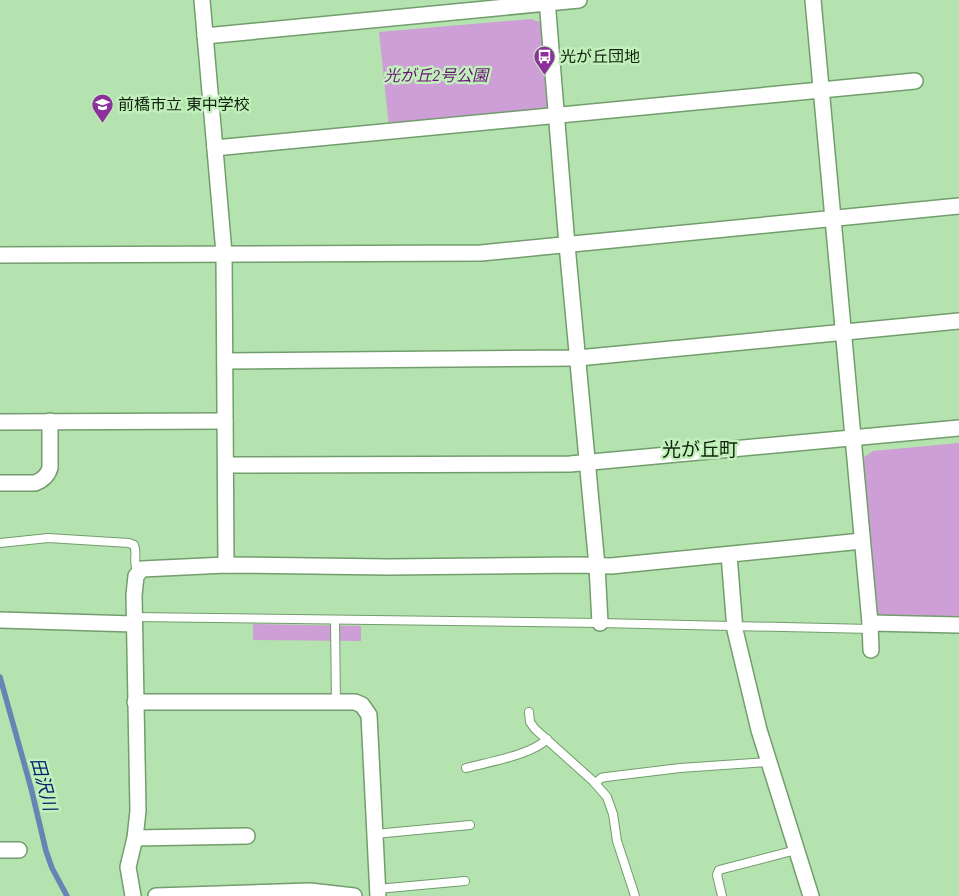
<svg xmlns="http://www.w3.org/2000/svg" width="959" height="896" font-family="'Source Serif 4','Noto Sans JP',serif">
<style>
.green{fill:#ce9ed6}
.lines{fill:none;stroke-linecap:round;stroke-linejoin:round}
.stream{stroke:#6586b4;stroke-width:5.5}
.service-casing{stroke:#729d6c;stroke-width:10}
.minor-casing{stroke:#729d6c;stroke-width:18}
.service{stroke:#fff;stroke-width:8}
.minor{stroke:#fff;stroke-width:15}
.labels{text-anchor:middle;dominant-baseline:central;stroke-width:5;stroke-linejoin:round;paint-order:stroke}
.poi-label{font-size:16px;fill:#10210e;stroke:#c2f0bb;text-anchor:start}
.park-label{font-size:16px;font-style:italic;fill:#6c0f7b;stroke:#c2f0bb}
.water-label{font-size:18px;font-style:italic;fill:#00226f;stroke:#c2f0bb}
.quarter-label{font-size:19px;fill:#10210e;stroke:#c2f0bb}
</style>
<rect width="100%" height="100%" fill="#b5e3af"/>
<g class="green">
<polygon points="531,19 543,23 550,105 546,112 389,127 379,32"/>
<polygon points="959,443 959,625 870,623 864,457 873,451"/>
<polygon points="253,624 361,626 361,641 253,640"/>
</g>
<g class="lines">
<polyline class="stream" points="0,677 31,788 46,851 52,868 67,896"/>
<defs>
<g id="service">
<path d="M0,543L48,538L129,543L134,545C138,554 132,563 138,572"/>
<polyline points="134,617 600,623 871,629"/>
<polyline points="335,620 336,703"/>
<polyline points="529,712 530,722 535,729 593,781 607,797 613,814 617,841 635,896"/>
<path d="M466,768C488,762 532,755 547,739"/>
<polyline points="596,783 601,778 606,777 680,768 769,762"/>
<polyline points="375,834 470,825"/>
<polyline points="377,889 465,881"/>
<polyline points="722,896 717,875 719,870 796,850"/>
</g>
<g id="minor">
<polyline points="202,0 224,253 226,565"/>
<polyline points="547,0 567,245 597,566 600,623"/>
<polyline points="813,0 870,623 871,650"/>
<polyline points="205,36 579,0"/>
<polyline points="215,148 915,81"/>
<polyline points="0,255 481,253 959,206"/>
<polyline points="225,361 578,358 959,321"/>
<polyline points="0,422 225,421"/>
<polyline points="226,465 570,464 959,428"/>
<path d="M0,483H35C43,480 48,475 50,468V421"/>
<polyline points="729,555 735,630 759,730 811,896"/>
<polyline points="0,620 134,624"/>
<polyline points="870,623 959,625"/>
<polyline points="135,702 355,702 362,705 369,715 378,896"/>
<polyline points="135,838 247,836"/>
<polyline points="0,850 19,850"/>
<polyline points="133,896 128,867 135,838 138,811 134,595 136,576 142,569 226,565 389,567 579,565 611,566 862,541"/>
<polyline points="156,896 310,891 354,896"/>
</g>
</defs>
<use href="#service" class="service-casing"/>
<use href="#minor" class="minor-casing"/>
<use href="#service" class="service"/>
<use href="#minor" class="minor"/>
</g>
<defs>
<symbol id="bus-pin" viewBox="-11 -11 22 30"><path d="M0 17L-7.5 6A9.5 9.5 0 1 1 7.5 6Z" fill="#8c309b" stroke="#c2f0bb"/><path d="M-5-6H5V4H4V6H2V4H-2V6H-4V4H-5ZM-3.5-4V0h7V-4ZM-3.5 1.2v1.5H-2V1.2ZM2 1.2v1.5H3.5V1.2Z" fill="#fff"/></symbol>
<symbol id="school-pin" viewBox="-11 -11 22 30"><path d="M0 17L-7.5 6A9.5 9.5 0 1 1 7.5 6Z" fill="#8c309b" stroke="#c2f0bb"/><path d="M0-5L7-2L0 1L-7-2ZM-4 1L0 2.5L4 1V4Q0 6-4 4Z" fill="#fff"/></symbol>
</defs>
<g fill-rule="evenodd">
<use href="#bus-pin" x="532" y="44" width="25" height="34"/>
<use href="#school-pin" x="90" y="92" width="25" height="34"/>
</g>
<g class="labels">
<g class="poi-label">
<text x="560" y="56">光が丘団地</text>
<text x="118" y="104">前橋市立 東中学校</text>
</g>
<g class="park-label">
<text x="436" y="75">光が丘2号公園</text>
</g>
<g class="water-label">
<text transform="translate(44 784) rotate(75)">田沢川</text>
</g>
<g class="quarter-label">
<text x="700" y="449">光が丘町</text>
</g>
</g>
</svg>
